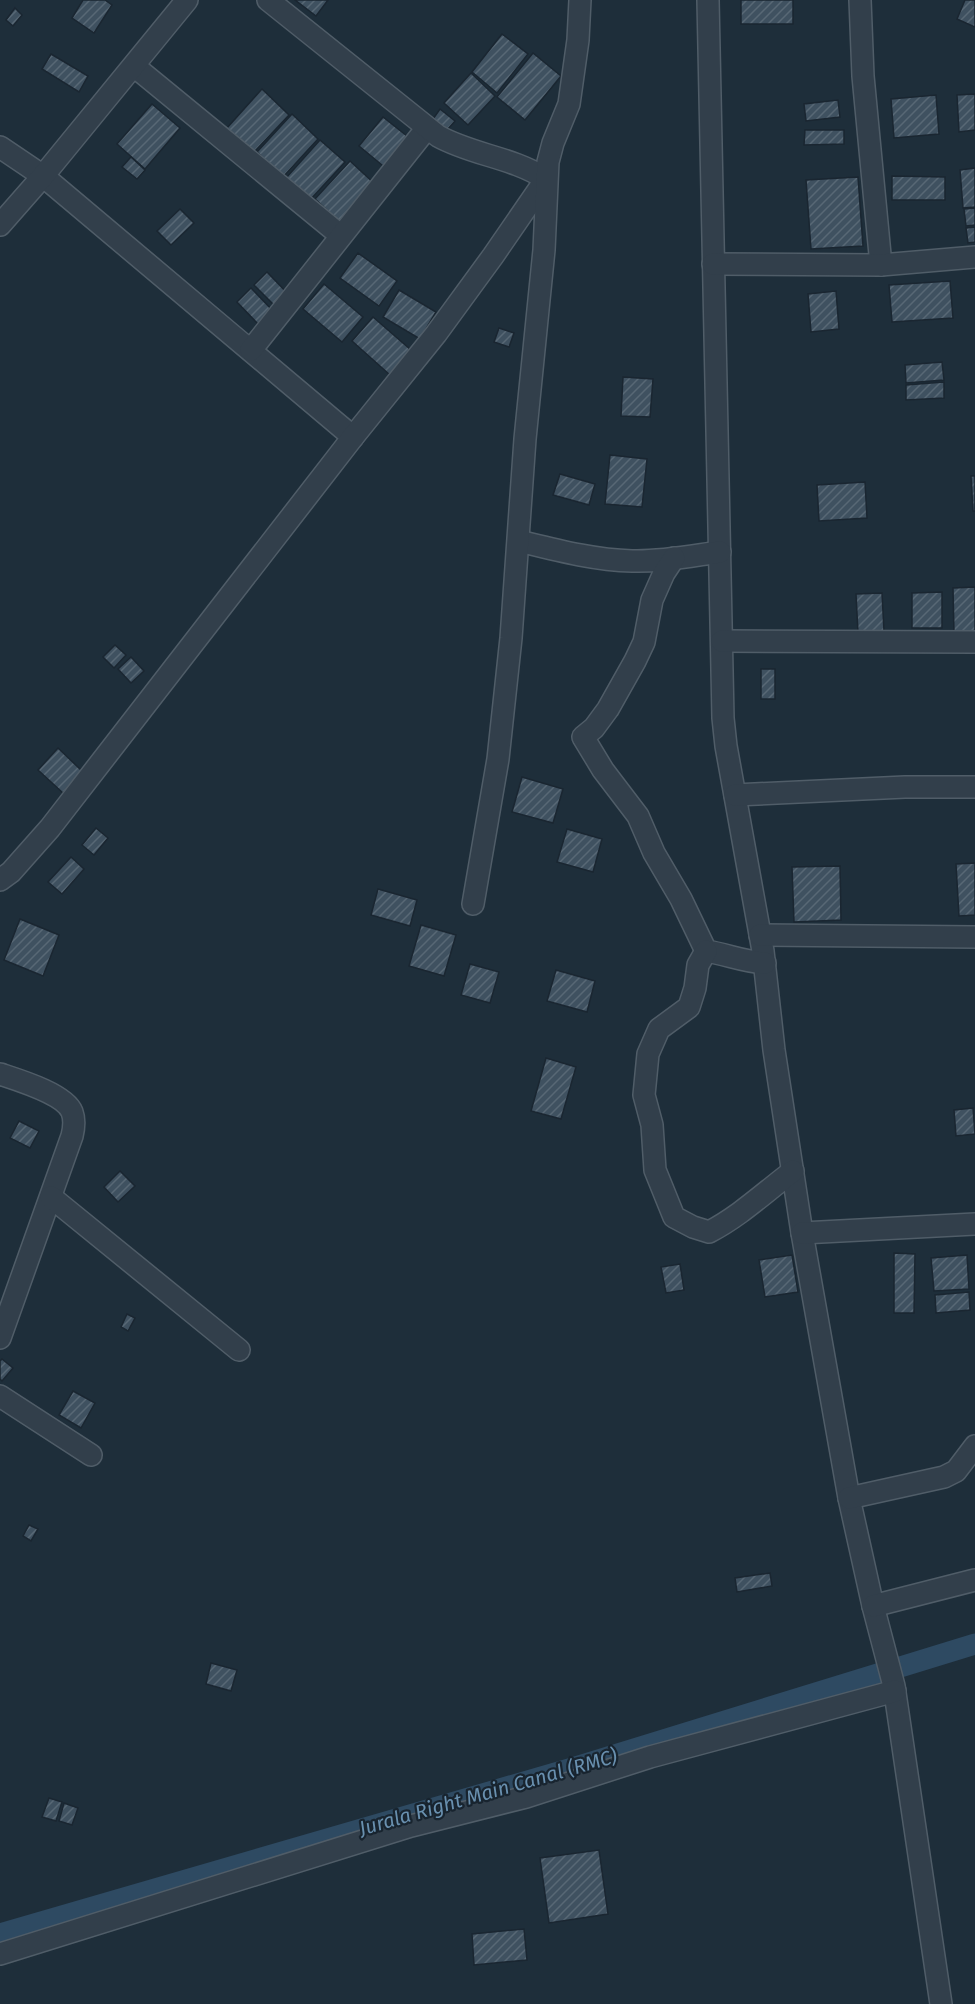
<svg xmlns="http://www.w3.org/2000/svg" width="975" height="2004" font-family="'Fira Sans',sans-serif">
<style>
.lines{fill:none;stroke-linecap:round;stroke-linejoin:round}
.canal{stroke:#2e4a62;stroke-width:21}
.building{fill:url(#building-hatch);stroke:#1a2631;stroke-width:1.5}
.minor-casing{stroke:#505d68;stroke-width:24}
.minor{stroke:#323f4b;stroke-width:21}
.labels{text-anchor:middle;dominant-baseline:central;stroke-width:4.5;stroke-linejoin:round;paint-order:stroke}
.water-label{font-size:20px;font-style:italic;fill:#6990af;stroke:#18242f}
</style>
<defs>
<pattern id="building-hatch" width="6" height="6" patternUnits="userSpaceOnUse" patternTransform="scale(1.5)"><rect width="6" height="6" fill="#3f5160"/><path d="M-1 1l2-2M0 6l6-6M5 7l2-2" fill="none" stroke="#586875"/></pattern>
</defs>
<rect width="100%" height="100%" fill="#1e2e3a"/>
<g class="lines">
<polyline class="canal" points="0,1934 572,1768 975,1644"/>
</g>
<g class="building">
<polygon points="83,0 105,0 112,5 94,33 72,18"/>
<polygon points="295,0 328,0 316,16"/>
<rect x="741" y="0" width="52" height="24"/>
<polygon points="965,0 975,0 975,27 957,19"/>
<polygon points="15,8 22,15 13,26 6,20"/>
<polygon points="502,34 528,54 497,93 472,72"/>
<polygon points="533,53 561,76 525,120 497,97"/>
<polygon points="51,54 88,76 79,92 42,69"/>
<polygon points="471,73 495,96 468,125 444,103"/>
<polygon points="262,89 289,115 254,152 227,128"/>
<polygon points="975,94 975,130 959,132 957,95"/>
<polygon points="936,95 939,134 894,138 891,99"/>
<polygon points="838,100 840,117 806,121 804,104"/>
<polygon points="152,104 180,128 145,169 117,144"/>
<polygon points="440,109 455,121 447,130 433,119"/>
<polygon points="292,114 318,139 283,177 257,152"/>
<polygon points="383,117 412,140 388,170 359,146"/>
<polygon points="805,130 844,130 844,144 804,145"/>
<polygon points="320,140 345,162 310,200 286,178"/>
<polygon points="131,157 145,170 137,179 122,167"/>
<polygon points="350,161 377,186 342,224 315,199"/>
<polygon points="975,168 975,207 963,208 960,170"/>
<polygon points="892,176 945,177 945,200 892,200"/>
<polygon points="858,177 863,246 811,249 806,180"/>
<polygon points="975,208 975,225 966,226 964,209"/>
<polygon points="180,209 194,223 171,245 157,231"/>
<polygon points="975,227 975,242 968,243 966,228"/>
<polygon points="358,253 397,281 379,306 340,278"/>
<polygon points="267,272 291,297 278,309 254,285"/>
<polygon points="950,281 953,318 892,322 889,285"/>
<polygon points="324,284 363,317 342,342 303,309"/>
<polygon points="251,288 274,312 260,326 237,302"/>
<polygon points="399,290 436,312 420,339 383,317"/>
<polygon points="836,291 839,329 811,332 808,294"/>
<polygon points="373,317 411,350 390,375 352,341"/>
<polygon points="499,328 514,333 509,347 494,342"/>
<polygon points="942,362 944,380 906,383 905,365"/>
<polygon points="623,377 653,379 650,417 621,416"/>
<polygon points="944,382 944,398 906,400 906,385"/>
<polygon points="610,455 647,459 642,507 605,504"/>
<polygon points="560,474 595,484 589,505 553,495"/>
<polygon points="971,476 975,476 975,511 973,511"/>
<polygon points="865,482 867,518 819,521 817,485"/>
<polygon points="975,587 975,633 954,634 953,588"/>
<polygon points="942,592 942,628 912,628 912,593"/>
<polygon points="882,593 884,631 858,633 856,594"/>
<polygon points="115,645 126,655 114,668 103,657"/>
<polygon points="131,657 144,671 131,683 118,669"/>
<rect x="761" y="669" width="14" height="30"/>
<polygon points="58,748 82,771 63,793 38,770"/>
<polygon points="522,777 563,789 553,823 512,812"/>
<polygon points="96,828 108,838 94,855 82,845"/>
<polygon points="567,829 602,839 593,872 557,862"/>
<polygon points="71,857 84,869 62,894 48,882"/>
<polygon points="975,863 975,915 959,916 956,864"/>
<polygon points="840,866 841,920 794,922 792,867"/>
<polygon points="378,889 417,900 410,926 371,915"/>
<polygon points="20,919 59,935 43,976 4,960"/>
<polygon points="421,925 456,935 444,976 409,966"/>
<polygon points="470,964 499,972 490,1003 461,995"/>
<polygon points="556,970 595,981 587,1012 547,1001"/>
<polygon points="546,1058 576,1067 561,1119 531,1111"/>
<polygon points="973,1108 975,1134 956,1136 954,1110"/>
<polygon points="19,1121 39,1131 30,1148 10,1138"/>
<polygon points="120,1171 135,1186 118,1202 104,1187"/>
<polygon points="894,1253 915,1254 914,1313 894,1313"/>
<polygon points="792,1255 798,1292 765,1297 759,1260"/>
<polygon points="967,1255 969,1289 934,1291 931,1258"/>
<polygon points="680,1264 684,1290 666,1293 661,1267"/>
<polygon points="969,1292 970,1310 936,1313 935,1295"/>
<polygon points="127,1314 135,1318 128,1331 121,1327"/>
<polygon points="2,1359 13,1368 2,1381 0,1379 0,1361"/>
<polygon points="73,1391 95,1403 81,1428 59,1415"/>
<polygon points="29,1525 38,1529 31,1541 23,1536"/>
<polygon points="770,1573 772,1586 737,1592 735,1578"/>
<polygon points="211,1663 237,1670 231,1691 206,1684"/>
<polygon points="49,1798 62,1802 56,1821 42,1817"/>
<polygon points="64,1803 78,1808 72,1825 59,1821"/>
<polygon points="599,1850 608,1914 549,1923 540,1858"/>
<polygon points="524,1929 527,1960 474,1965 472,1934"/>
</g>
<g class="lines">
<defs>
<g id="minor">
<polyline points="708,0 723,718 726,746 763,951 774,1050 802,1233 849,1498 873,1606 894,1686 941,2004"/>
<polyline points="860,0 863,76 881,265"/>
<polyline points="134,66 340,235"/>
<polyline points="0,147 43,176 353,437"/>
<polyline points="0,225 43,176 187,0"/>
<polyline points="713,264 881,265 975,257"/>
<polyline points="251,350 427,128"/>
<path d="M519,541C556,550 594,560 632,561C661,562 691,556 720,552"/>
<path d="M674,558L664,573L652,600L644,642L635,661L608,709L594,728L583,737L603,770L638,816L654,853L681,899L706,951C726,954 745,962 765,963"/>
<polyline points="722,641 975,642"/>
<polyline points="735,795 905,787 975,787"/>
<path d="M0,880L11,872L50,828L353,437L436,334L493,256L546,179C512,157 472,155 438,136L268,0"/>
<polyline points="473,904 498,759 511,638 525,439 544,250 548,162 553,143 569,104 578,40 580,0"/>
<polyline points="760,935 975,937"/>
<path d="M706,951L698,965L695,988L689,1007L659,1029L648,1054L644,1095L652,1125L655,1170L674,1217L693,1227L709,1232C740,1216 765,1192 793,1171"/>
<path d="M0,1074C18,1080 65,1094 72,1112C75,1120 74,1128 72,1136L0,1338"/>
<polyline points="51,1197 239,1350"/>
<polyline points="802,1233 975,1224"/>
<polyline points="0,1396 91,1455"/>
<polyline points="849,1498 944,1477 956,1471 975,1446"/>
<polyline points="873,1606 975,1580"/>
<polyline points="0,1954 411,1826 526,1797 650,1757 895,1691"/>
</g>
</defs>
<use href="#minor" class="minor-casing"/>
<use href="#minor" class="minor"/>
</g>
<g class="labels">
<g class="water-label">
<text transform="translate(488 1792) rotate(-16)">Jurala Right Main Canal (RMC)</text>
</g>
</g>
</svg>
